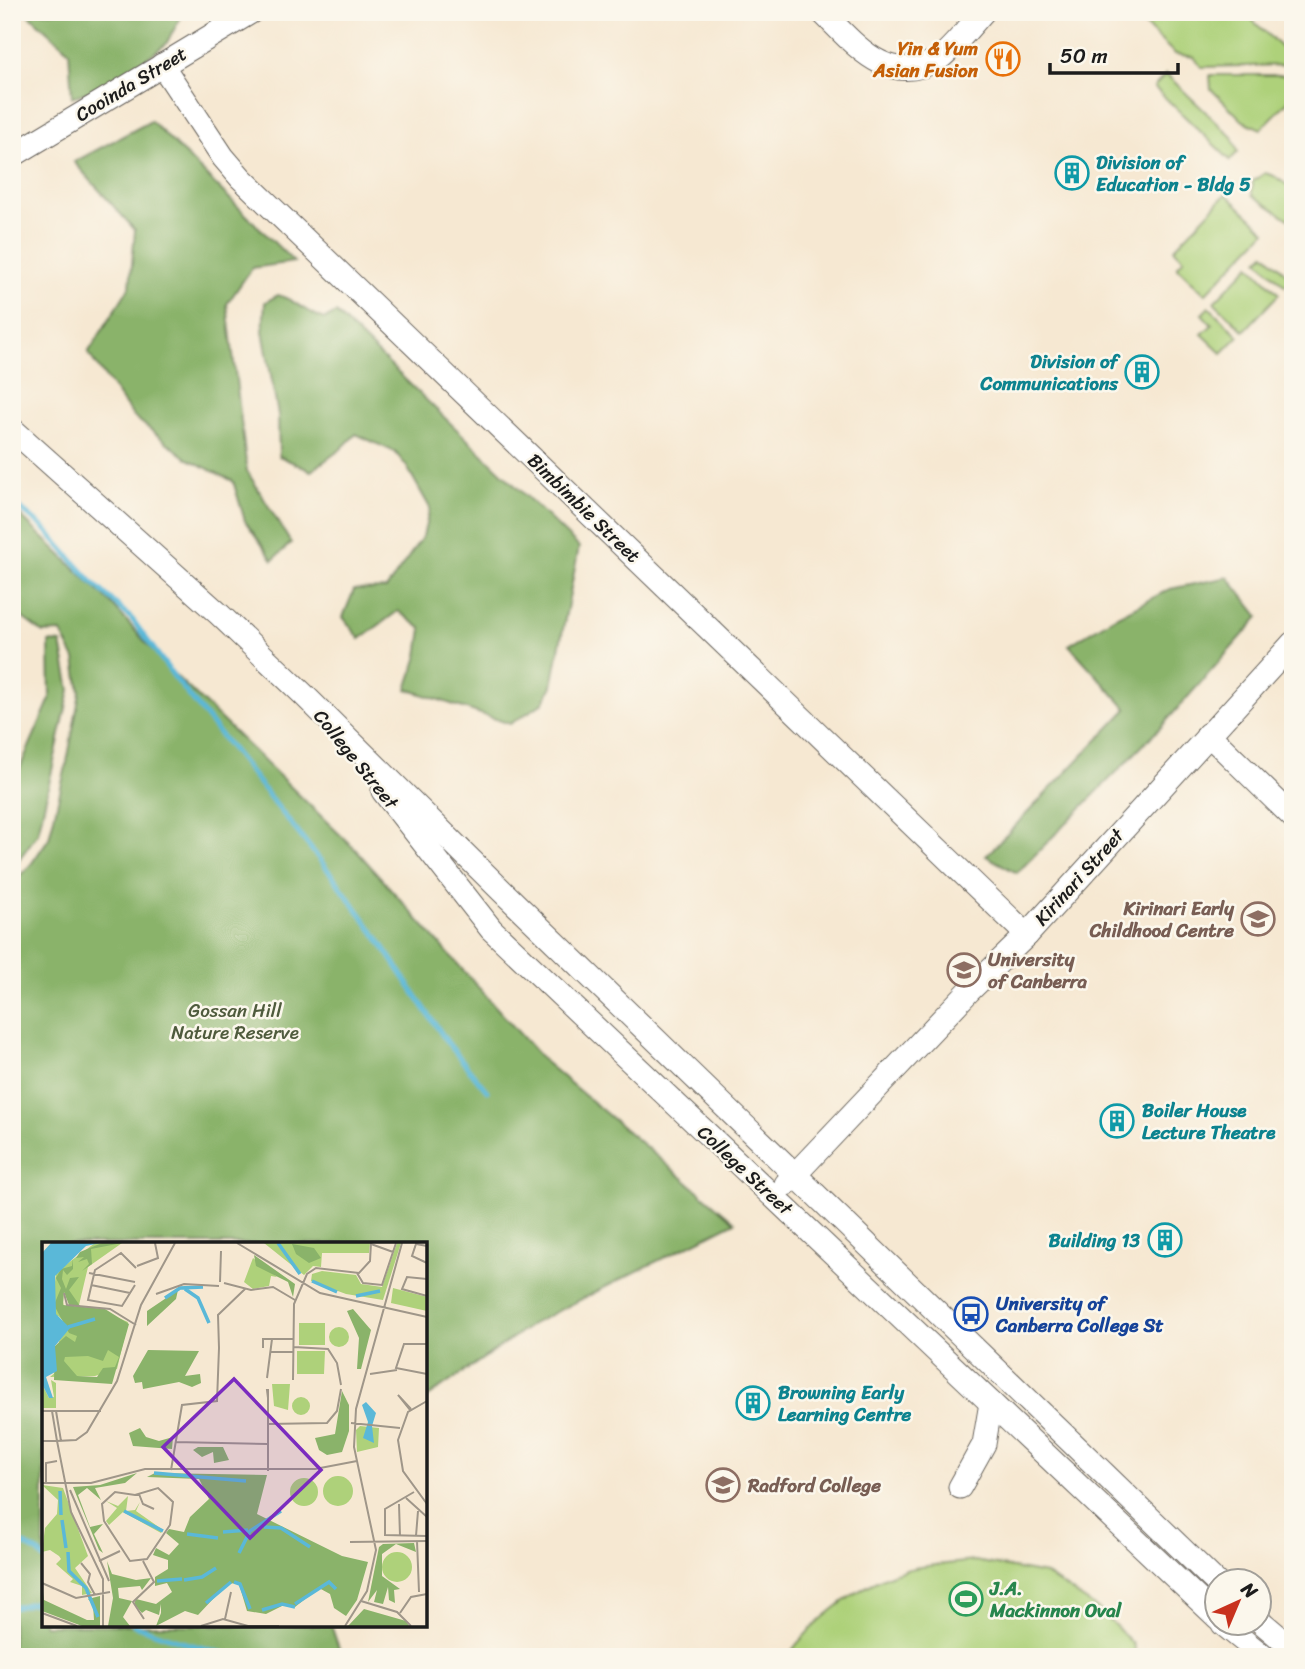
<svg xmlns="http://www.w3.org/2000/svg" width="1305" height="1669" font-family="Sriracha,sans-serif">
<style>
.green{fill:#aed17a;stroke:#65764b;stroke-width:2}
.forest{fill:#8ab36a;stroke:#536843;stroke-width:2}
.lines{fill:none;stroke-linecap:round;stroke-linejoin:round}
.stream{stroke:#5ab8d8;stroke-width:5}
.minor-casing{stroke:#68635c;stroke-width:25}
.minor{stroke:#fff;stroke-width:23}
.labels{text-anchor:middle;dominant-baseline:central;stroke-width:5;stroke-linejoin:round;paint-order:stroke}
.food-label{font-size:19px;font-weight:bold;fill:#c56008;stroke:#fbf7ec;text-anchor:end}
.street-label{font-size:19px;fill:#1c1c1c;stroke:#fbf7ec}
.culture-label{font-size:19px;font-weight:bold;fill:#0d838f;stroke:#fbf7ec;text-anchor:start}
.education-label{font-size:19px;font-weight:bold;fill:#785e54;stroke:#fbf7ec;text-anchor:start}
.park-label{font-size:19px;fill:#4f5b3d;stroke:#fbf7ec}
.transit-label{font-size:19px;font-weight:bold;fill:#164399;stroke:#fbf7ec;text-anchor:start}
.leisure-label{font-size:19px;font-weight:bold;fill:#27864d;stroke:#fbf7ec;text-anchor:start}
.inset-river{fill:none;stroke:#5ab8d8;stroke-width:3.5}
.inset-road{fill:none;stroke:#9f9689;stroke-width:2}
.view{fill:#7b2cbf;fill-opacity:0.15;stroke:#7b2cbf;stroke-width:3.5}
.inset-edge{fill:none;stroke:#1c1c1c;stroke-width:3.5}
</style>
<rect width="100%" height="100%" fill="#fbf7ec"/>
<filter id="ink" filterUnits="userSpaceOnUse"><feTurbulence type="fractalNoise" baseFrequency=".0143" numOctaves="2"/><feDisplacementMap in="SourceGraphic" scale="14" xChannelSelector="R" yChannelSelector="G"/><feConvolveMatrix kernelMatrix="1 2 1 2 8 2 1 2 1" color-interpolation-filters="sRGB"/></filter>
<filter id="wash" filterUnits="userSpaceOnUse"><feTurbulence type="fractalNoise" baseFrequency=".00686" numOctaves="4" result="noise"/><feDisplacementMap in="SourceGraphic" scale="28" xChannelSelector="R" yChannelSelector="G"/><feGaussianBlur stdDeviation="1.57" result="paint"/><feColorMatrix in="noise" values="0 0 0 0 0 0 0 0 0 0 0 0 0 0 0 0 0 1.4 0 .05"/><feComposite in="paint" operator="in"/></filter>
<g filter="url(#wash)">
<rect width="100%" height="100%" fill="#f6e8d2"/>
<g class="green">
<polygon points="1131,12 1244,12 1293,59 1293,65 1201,67 1194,57 1175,54"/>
<polygon points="1166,74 1232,137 1238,152 1230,160 1154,87"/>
<polygon points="1210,75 1293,75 1293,96 1261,129 1243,121 1211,89"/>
<polygon points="1265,173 1274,176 1293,189 1293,222 1252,195 1253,181"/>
<polygon points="1226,194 1266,231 1205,294 1177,267 1184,259 1174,249"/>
<polygon points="1265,253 1292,279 1285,286 1258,260"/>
<polygon points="1250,265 1279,294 1244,331 1214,302"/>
<polygon points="1209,307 1239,336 1222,353 1202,334 1212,325 1202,314"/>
<path d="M975,1561L1045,1574L1101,1611L1133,1644L1137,1657H787C813,1620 861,1583 905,1570C927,1564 953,1564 975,1561Z"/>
</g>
<g class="forest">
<polygon points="26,12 184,12 166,44 110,85 72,97 69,51"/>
<polygon points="151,121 294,262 252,268 227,304 247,471 291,543 273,560 245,521 233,481 188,459 133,416 88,353 130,286 135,230 74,162"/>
<path d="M278,295C296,300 307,314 325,319L336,313L579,547L552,686L543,703L510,724L407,689L418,656L422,629L398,611L360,639L343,617L354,590L386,589L423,536L430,508L407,467L395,452L356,434L341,449L311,471L279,456L278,415L263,331L265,302Z"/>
<polygon points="12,508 108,600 173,673 357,851 545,1062 735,1222 534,1323 425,1399 425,1244 44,1244 44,1625 331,1625 342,1657 12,1657 12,882 29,867 49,838 67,762 80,692 75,659 61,632 43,633 12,610"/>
<polygon points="1228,577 1259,617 1162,726 1017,873 986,856 1127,709 1069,645 1113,618 1170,589"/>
<polygon points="49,642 61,643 70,690 38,833 12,869 12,786 50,699"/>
</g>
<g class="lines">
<g class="stream">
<polyline points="12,502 44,528 91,581 132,619 175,678 335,879 375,934 447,1042 487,1091"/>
<polyline points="12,1539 38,1552 44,1559"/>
<polyline points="12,1608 44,1600"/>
<polyline points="134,1625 192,1645 237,1657"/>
</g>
</g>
</g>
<g filter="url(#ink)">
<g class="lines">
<defs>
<g id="minor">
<path d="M822,12C855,44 886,87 937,60C949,53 972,24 983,12"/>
<polyline points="162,65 223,157 241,178 1027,935"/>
<polyline points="12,156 251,12"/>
<polyline points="12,429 219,614 303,694 502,891 1218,1584"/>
<polyline points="1208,734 1293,817"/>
<polyline points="383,791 491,929 1218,1618"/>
<polyline points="786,1184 969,991 1027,935 1293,643"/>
<polyline points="960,1487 984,1444 991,1403"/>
<polyline points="1260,1621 1293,1649"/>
<polyline points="1223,1624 1264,1657"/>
</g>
</defs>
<use href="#minor" class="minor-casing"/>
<use href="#minor" class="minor"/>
</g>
</g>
<defs>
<symbol id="restaurant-ring" viewBox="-11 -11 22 22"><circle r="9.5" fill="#fbf7ec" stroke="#e8710a" stroke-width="1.5"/><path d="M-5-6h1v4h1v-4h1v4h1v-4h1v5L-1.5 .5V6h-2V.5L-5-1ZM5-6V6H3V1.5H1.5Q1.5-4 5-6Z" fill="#e8710a"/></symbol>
<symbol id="building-ring" viewBox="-11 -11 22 22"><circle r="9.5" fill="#fbf7ec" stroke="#0f9aa8" stroke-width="1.5"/><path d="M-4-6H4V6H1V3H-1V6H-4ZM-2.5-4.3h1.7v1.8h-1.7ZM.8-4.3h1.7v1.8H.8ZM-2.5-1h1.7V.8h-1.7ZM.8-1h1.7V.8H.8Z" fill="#0f9aa8"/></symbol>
<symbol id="school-ring" viewBox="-11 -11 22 22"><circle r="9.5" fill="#fbf7ec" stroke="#8d6e63" stroke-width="1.5"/><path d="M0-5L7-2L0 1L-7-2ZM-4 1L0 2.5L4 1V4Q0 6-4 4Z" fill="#8d6e63"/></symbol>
<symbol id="university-ring" viewBox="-11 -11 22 22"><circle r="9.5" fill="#fbf7ec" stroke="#8d6e63" stroke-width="1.5"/><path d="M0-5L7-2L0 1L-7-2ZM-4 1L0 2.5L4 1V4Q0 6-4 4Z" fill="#8d6e63"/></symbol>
<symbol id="bus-ring" viewBox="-11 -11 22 22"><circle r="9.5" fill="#fbf7ec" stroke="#1a4fb4" stroke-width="1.5"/><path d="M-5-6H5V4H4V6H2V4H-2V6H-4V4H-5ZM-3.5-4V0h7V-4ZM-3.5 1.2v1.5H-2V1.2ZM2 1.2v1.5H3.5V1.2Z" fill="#1a4fb4"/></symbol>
<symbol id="stadium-ring" viewBox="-11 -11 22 22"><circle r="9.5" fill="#fbf7ec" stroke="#2e9e5b" stroke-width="1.5"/><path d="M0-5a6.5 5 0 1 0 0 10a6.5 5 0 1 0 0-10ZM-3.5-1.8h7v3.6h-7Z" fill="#2e9e5b"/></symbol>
</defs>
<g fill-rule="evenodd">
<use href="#restaurant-ring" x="984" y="40" width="38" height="38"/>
<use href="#building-ring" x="1053" y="154" width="38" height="38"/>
<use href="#building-ring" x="1123" y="353" width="38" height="38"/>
<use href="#school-ring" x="1239" y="900" width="38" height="38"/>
<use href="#university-ring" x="945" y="951" width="38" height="38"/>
<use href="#building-ring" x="1098" y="1102" width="38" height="38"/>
<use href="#building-ring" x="1146" y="1221" width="38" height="38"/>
<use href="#bus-ring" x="952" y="1295" width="38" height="38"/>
<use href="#building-ring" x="734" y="1384" width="38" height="38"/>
<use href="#school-ring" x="704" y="1466" width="38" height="38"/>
<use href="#stadium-ring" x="947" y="1580" width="38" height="38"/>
</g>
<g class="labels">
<g class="food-label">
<text x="978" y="48">Yin &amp; Yum<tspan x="978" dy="22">Asian Fusion</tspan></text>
</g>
<g class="street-label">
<text transform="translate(131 84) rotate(-31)">Cooinda Street</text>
<text transform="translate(584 508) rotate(44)">Bimbimbie Street</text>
<text transform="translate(356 759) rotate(51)">College Street</text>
<text transform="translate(1079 877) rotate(-48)">Kirinari Street</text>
<text transform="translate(745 1170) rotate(43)">College Street</text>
</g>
<g class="culture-label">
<text x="1096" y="162">Division of<tspan x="1096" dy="22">Education - Bldg 5</tspan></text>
<text x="1118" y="361" text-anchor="end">Division of<tspan x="1118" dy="22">Communications</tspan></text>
<text x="1142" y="1110">Boiler House<tspan x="1142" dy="22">Lecture Theatre</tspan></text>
<text x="1140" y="1240" text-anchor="end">Building 13</text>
<text x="778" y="1392">Browning Early<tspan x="778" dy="22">Learning Centre</tspan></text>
</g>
<g class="education-label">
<text x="1234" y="908" text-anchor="end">Kirinari Early<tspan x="1234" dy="22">Childhood Centre</tspan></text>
<text x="988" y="959">University<tspan x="988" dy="22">of Canberra</tspan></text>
<text x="748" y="1485">Radford College</text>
</g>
<g class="park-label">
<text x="235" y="1010">Gossan Hill<tspan x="235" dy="22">Nature Reserve</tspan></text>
</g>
<g class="transit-label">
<text x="996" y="1303">University of<tspan x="996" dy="22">Canberra College St</tspan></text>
</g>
<g class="leisure-label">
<text x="990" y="1588">J.A.<tspan x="990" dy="22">Mackinnon Oval</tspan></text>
</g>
</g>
<g transform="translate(42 1242)">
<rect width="385" height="385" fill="#f6e8d2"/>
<path d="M53,1H107H80L46,25L37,63L23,50L19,52L22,64L57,68L86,80L75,127L53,134L8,135L16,128L17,99L28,84L16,74L9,80L14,30ZM222,1H328L327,11H280L279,25L271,24L262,33ZM355,1H359L341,58L304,52L269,39L270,32L280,29L314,33L319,42L340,45ZM211,16L235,35L229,34L227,44L211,47L202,40ZM351,46L385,55V69L349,61ZM257,81H283V103H257ZM287 95a10 10 0 1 1 20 0a10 10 0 1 1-20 0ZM255,109H283L282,132H255ZM9,138L14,141V166H0V142L7,156L12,155ZM230,142H248L246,168L232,164ZM250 164a9 9 0 1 1 18 0a9 9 0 1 1-18 0ZM318,184L337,186L336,205L315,210L314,188ZM281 249a15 15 0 1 1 30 0a15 15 0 1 1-30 0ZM248 250a14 14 0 1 1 28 0a14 14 0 1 1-28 0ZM0,243L21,246L46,314L33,326L50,351L40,353V344L28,340L31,337L14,322L19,317L17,314L8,308L0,310L3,286L15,272L16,258ZM86,254L84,269L93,268L98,260L94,269L121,288L119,291L81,270L67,283L64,279L75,266L64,259L76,264ZM340 325a15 15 0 1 1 30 0a15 15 0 1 1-30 0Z" fill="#aed17a"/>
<path d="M60,1H80L49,7L50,22L40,29L47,22L45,17L36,20L42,15L34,16L38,10ZM250,2L272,6L279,16L267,21L254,12ZM212,13L253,42L251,55L246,40L214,24ZM31,17V27L25,33L21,28L20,37L24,47L28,36L37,35L27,48L38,64L27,63L22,50L21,63L63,67L87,82L70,142L12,138L13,104L24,94L33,100L35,94L27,91L12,63L19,46L14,36L19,27L30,24ZM66,108L77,115L73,125L61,126L55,135L35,134L22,119L23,115L46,114L61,119ZM136,48L134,57L105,84V69ZM311,67L329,88L319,127H315L317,96L305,69ZM106,108L157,109L143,134L158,132L159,141L150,145L137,140L101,147L100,140L93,141L91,134ZM300,149L307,163V189L300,210L285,213L277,208L273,196L293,192ZM98,186L104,195L117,199L131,195L130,207L91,204L87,191ZM156,205H181L187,218L172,221L171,210L160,215L151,208ZM95,231L83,241L53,246L59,258L45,246L36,253L48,285L61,282L52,292L61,311L57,308L31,245L58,243ZM113,231L225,233L215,272L300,314L326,320L315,358L304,374L292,366L288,352L277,346L253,365L242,363L224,372L205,369L197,342L186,341L156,373L143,369L114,384L119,371V362L117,373L104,368L100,371L92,362L94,357L114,362L130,350L125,341L113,344V335L126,327V318L111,313L114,306L127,313L137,302L124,291L127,287L142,290L148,275L167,257L157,237L105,235ZM372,301L374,310L354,302L340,312V334L358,347L352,348L353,361L347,358L346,345L341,362L332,360L335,348L326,360L337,305L341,302ZM65,319L70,332L94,338L109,336L100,348L98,344L76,346L77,356L90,359L81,375L88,384H66L71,356ZM1,350L2,358L45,378H52L51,362L46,357L58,354V384H40L0,369ZM322,367L364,379L367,384H306Z" fill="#8ab36a" fill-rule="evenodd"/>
<path d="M9,1H58L44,4L13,34L14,72L28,86L13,104L15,129L4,135L11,156H7L0,142V11ZM324,160L334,171L330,184L332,201L321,196L326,180L320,163Z" fill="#5ab8d8"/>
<path class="inset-river" d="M236,1L258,32M270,39L295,50M143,47L156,56L167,81M314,54L338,49M123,56L138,46L161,45M26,85L53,77M112,231L204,239M18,249L19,273M82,269L121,289M20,278L24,306M222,285L239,286L268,305M181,290L206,288M145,292L176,296M26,310L27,329L44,346L56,375M197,311L208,289L239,269M142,338L160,335L174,326M115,339L140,337M192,340L198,342L208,367M164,361L189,340M253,362L287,340L294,347M220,368L240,362L253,365"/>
<path class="inset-road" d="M195,1L278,51L385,75M329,2L351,10M385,4L374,2L370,14L385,21M91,23L94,26L79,11L53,28L46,58L80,64L93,43M95,24L116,16L113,1M47,31L93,40M315,31L321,41L340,43L354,1M385,37L365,35L360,47L385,54M178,40L179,9M182,41L209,48L231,45L253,58M49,43L88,51M22,51L25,63L68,67L94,83M114,52L142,42L177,44M385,102H362L354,126L385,132M252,105L286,107L295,121L299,143M177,106L176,73L203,47M221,106V97H252M228,110H252M328,132L355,128M225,136L230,97M251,138L252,62L265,32L274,26L317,31L328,19L329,1M385,159L366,170L356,198L361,229L385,262M368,168L356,153L369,167M0,169H59M14,169L19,199M309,181L358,186M225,182L285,181L295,169L299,147M0,199H15L10,169M133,200L226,202M129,228L140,163L175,159L177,106M226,229V148H225L226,156M0,241H49L103,227H273L315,219M4,241V221L15,219M116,246L131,260L128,283L105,317L88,319L62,279L60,262L73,250L93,253ZM28,248L67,339M372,250L343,267V293L385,294M97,252L101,262L112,267M364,256L385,275M357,262L358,294M374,294L376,269M375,299L377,350M308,300L385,299M57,319L78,309M101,319L112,340L91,360L102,377M39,321L48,332L46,340L53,353M0,341L34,356L68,350M319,359L355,370L369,384M0,371L35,384M358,371L369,355L385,352M183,377L189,350M61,384V337L29,270L15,199L34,198L45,190L75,139L99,63L133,1M159,384L181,377L206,384M206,384H237M303,384L325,349L334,308L312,205L314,167L360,1"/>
<path class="view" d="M192,137L279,228L208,296L121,205Z"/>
<rect width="385" height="385" class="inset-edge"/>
</g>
<rect width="1305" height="1669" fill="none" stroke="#fbf7ec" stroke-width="42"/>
<g transform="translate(1238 1602) rotate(44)"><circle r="33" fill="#fbf7ec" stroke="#a29f99" stroke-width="2"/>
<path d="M0-5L12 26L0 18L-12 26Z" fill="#c8321e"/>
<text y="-10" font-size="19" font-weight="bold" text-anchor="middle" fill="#1c1c1c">N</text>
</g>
<path d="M1050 63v10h128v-10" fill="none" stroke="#1c1c1c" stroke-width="3.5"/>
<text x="1060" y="63" font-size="21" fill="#1c1c1c" stroke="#fbf7ec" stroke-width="5" paint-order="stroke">50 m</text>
</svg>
